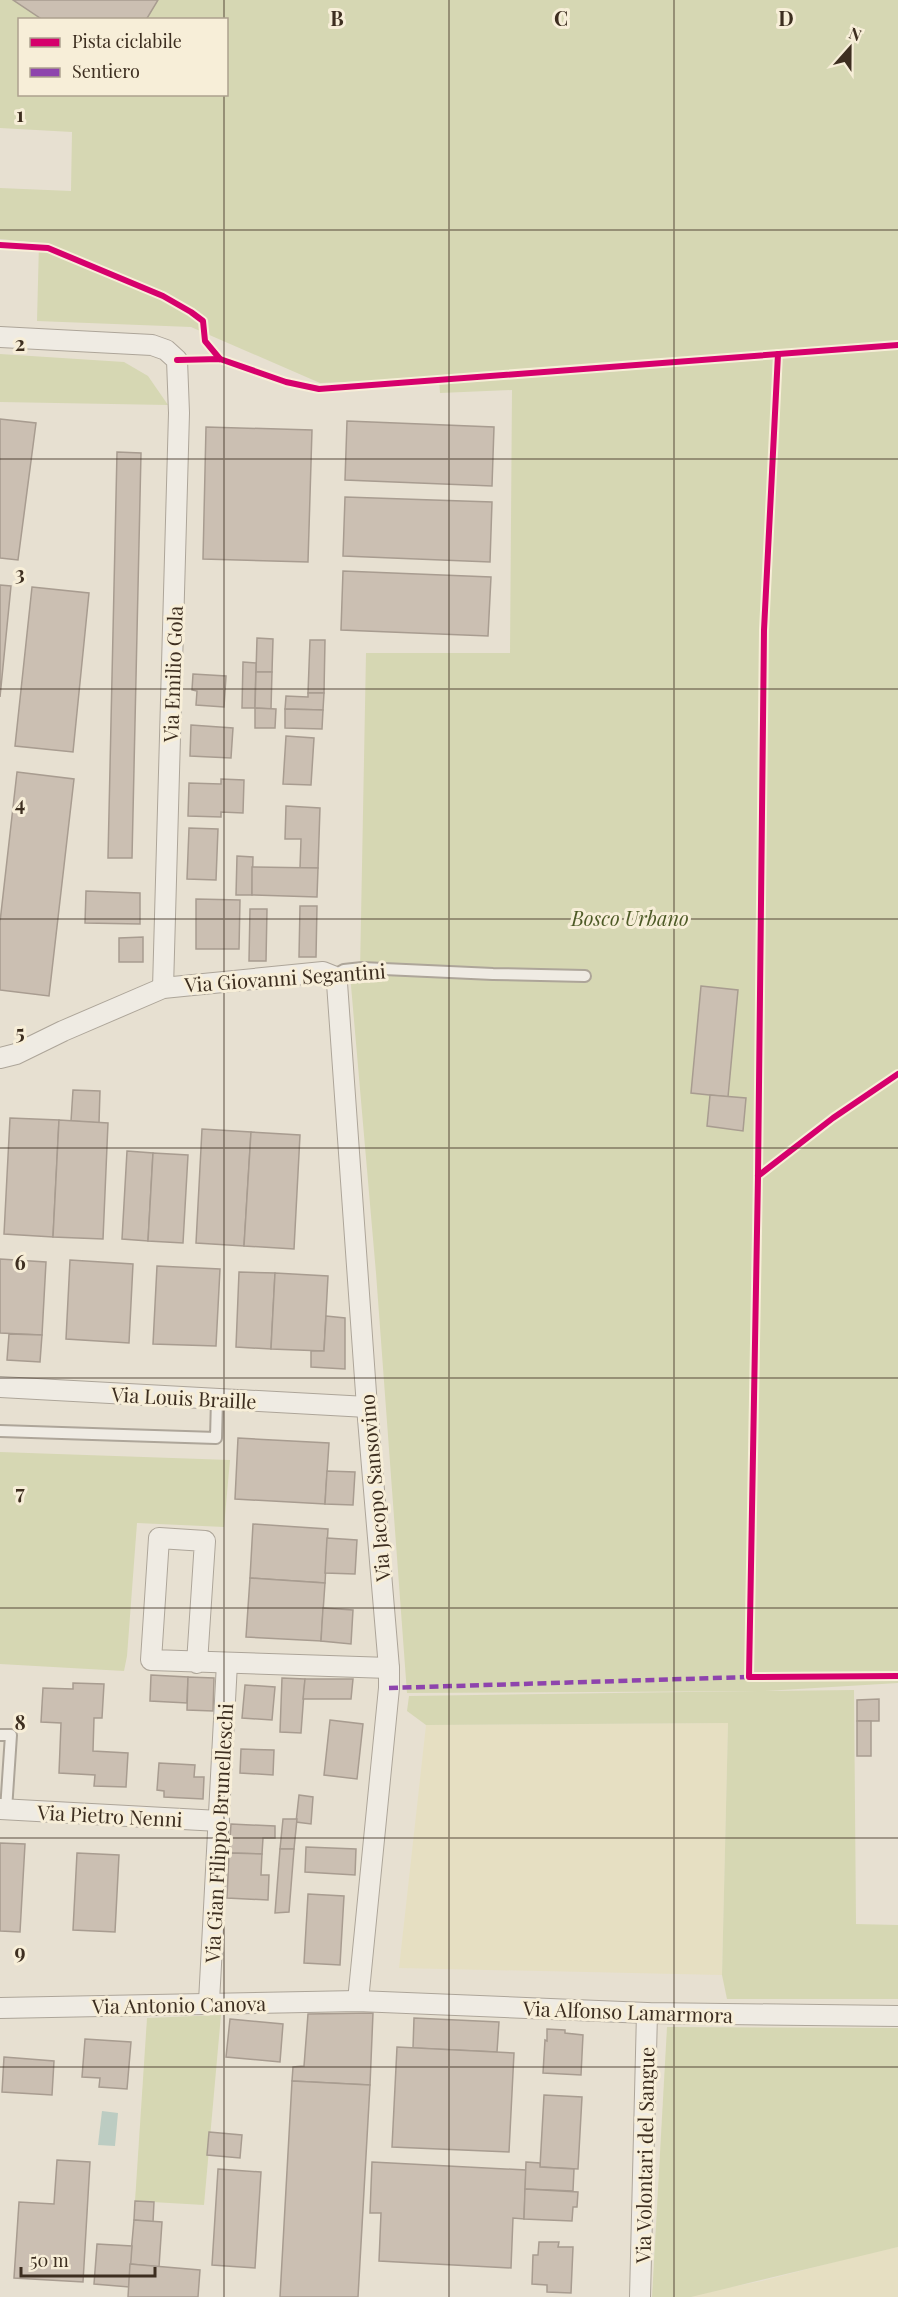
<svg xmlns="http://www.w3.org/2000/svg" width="898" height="2297" font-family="'Playfair Display',serif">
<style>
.farmland{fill:#e6dfc2}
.green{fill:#d6d7b3;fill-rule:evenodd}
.water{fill:#bcccc2}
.building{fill:#cbbfb2;stroke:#a89c90;stroke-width:1.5}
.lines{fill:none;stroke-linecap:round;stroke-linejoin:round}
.service-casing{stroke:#ada599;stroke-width:14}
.minor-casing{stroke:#ada599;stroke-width:22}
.service{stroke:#efebe3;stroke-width:10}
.minor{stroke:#efebe3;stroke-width:20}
.quiet{stroke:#8e44ad;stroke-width:4.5;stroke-dasharray:9 4.5;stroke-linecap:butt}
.cycleway-casing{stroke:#f7eed8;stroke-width:10}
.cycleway{stroke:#d6006c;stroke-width:6}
.grid{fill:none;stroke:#3d2e20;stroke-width:1.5;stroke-opacity:0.55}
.labels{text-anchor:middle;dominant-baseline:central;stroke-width:6;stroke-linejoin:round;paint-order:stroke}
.street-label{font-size:20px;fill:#3d2e20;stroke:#f7eed8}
.park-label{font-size:20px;font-style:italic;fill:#4d5a26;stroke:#f7eed8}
.grid-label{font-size:20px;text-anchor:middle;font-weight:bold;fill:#3d2e20;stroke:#f7eed8;stroke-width:6;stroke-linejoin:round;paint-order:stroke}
</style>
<rect width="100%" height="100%" fill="#e7e0d1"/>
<g class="farmland">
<polygon points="728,1723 722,1975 399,1968 426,1725"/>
<polygon points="898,2247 898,2297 691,2297 691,2295 762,2281 857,2256"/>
</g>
<g class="green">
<path d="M0,0H898V1683L765,1691L854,1690L856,1924L898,1925V1999H727L722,1975L728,1723L426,1725L407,1711L409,1696L758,1691L407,1693L376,1273L350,974L360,972L366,653H510L512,390L440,393L439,378L320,383L191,327L37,321L39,243L0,239V188L71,191L72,132L0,128ZM20,20H226V94H20Z"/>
<polygon points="0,354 124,362 148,376 168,405 0,402"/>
<polygon points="0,1452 230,1460 224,1527 137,1523 127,1656 124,1671 0,1664"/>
<polygon points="221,2015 204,2205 135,2201 147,2018"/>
<polygon points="667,2027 898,2028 898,2247 691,2297 652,2297"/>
</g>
<polygon class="water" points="102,2111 118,2113 115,2146 98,2145"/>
<g class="building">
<polygon points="13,0 158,0 146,20 43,20"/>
<polygon points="0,419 36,423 18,560 0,558"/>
<polygon points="347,421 494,427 492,486 345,480"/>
<polygon points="206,427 312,430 308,562 203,559"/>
<polygon points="117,452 141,453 132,858 108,858"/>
<polygon points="345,497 492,502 490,562 343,556"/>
<polygon points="343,571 491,577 488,636 341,630"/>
<polygon points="0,585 11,586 0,697"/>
<polygon points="32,587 89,593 73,752 15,746"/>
<polygon points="257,638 273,639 272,672 256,672"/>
<polygon points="310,640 325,640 324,693 308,693"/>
<polygon points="243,662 256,663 255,708 242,708"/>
<polygon points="256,672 272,672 271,709 255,708"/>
<polygon points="193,674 226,676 224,707 196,705 197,691 192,690"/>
<polygon points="308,693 324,693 323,710 285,709 286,696 308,697"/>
<polygon points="255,708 276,709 275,728 255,728"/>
<polygon points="285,709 323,710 322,729 285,728"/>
<polygon points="191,725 233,728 231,758 190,756"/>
<polygon points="286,736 314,738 311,785 283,784"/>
<polygon points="17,772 74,779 49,996 0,990 0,922"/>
<polygon points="221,779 244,780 243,813 221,812 221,817 188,816 189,783 221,784"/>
<polygon points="286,806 320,808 318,868 300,868 301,839 285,839"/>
<polygon points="189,828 218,829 216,880 187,879"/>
<polygon points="237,856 253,857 252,895 236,895"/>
<polygon points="252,867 318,868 317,897 252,895"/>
<polygon points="86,891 140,893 140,924 85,923"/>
<polygon points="196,899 240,900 239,949 196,949"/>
<polygon points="300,906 317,906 316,957 299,957"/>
<polygon points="250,909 267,909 266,961 249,961"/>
<polygon points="143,937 143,962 119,962 119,938"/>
<polygon points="701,986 738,990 728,1097 691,1093"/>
<polygon points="73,1090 100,1091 99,1123 71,1121"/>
<polygon points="710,1095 746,1098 743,1131 707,1126"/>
<polygon points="10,1118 59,1120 53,1237 4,1234"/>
<polygon points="59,1120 108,1123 103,1239 53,1237"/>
<polygon points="202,1129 251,1132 244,1246 196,1243"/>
<polygon points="251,1132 300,1135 294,1249 244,1246"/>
<polygon points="127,1151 153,1153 148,1241 122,1239"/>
<polygon points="153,1153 188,1155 183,1243 148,1241"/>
<polygon points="0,1259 46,1262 42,1335 0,1333"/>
<polygon points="70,1260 133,1264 129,1343 66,1339"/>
<polygon points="157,1266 220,1269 216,1346 153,1344"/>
<polygon points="239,1272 275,1273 271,1349 236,1347"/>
<polygon points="275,1273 328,1276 324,1351 271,1349"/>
<polygon points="326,1316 345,1318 345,1369 311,1367 311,1351 324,1351"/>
<polygon points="9,1334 42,1335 40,1362 7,1360"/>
<polygon points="238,1438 329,1443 325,1504 235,1499"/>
<polygon points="327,1471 355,1472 353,1505 325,1504"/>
<polygon points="253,1524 328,1529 325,1583 250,1578"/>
<polygon points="327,1538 357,1540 355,1574 325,1573"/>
<polygon points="250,1578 325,1583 321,1641 246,1637"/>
<polygon points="323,1608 353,1610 351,1644 321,1641"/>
<polygon points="151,1675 188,1677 187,1703 150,1701"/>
<polygon points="188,1677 214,1678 213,1711 187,1710"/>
<polygon points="282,1678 305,1679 301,1733 280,1732"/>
<polygon points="305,1679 353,1679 351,1699 303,1699"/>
<polygon points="73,1683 104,1684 102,1718 94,1718 93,1751 128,1753 126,1787 94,1786 95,1775 59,1773 61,1723 41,1722 43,1688 73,1689"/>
<polygon points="245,1685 275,1687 272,1720 242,1718"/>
<polygon points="879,1699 879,1721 857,1721 857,1700"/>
<polygon points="330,1720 363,1724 357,1779 324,1775"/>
<rect x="857" y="1721" width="14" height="35"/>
<polygon points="241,1749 274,1750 273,1775 240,1773"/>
<polygon points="159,1763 195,1765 194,1777 204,1777 203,1799 164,1797 164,1791 157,1790"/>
<polygon points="299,1795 313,1797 311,1824 296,1822"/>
<polygon points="283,1819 297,1819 294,1849 280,1849"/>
<polygon points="231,1824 275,1826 275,1838 263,1838 262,1854 229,1853"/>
<polygon points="0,1843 25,1844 20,1932 0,1931"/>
<polygon points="306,1847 356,1849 355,1875 305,1872"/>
<polygon points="280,1849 294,1849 289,1912 275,1913"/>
<polygon points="77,1853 119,1855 115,1932 73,1930"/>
<polygon points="229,1853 262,1854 261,1875 269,1875 268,1900 227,1898"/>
<polygon points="308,1894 344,1896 340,1965 304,1963"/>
<polygon points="373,2013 370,2085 292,2081 293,2067 304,2066 308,2014"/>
<polygon points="414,2018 499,2022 497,2052 413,2048"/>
<polygon points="230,2019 283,2024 280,2062 226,2057"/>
<polygon points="547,2029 565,2030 565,2033 583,2035 581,2075 543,2073 545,2040 547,2041"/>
<polygon points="85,2039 131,2042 127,2089 99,2087 100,2078 82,2077"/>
<polygon points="397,2047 514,2053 509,2152 392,2147"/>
<polygon points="4,2057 54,2061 52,2095 2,2092"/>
<polygon points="292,2081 370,2085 358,2297 280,2297"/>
<polygon points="544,2095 582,2097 578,2169 540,2167"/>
<polygon points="209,2132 242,2135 240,2158 207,2155"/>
<polygon points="57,2160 90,2162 83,2282 14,2278 19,2202 54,2204"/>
<polygon points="372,2162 526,2170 524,2219 513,2218 511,2268 379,2261 381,2213 370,2213"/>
<polygon points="526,2162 540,2163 540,2167 574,2169 573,2191 525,2189"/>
<polygon points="218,2169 261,2172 255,2268 212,2265"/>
<polygon points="525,2189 578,2192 577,2207 573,2207 572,2221 524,2219"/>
<polygon points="135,2201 154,2202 153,2222 134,2220"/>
<polygon points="134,2220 162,2222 159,2267 130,2264"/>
<polygon points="539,2242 559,2242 558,2247 573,2247 571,2293 547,2292 547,2285 532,2284 533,2255 538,2255"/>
<polygon points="97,2244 132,2246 129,2287 94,2284"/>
<polygon points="130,2264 200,2270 198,2297 128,2297"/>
</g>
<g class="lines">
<defs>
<g id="service">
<polyline points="333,976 344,970 362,968 493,974 585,976"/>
<polyline points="0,1431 216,1438 217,1399"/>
<polyline points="0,1735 11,1735 6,1810"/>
</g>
<g id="minor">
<polyline points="0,337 152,345 166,350 177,360 179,413 163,988"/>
<polyline points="0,1058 16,1054 63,1031 163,988 323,972 333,976 337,983 367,1407 389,1668 389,1688 358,2001"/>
<polyline points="0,1387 367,1407"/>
<polyline points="197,1663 205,1541 159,1538 151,1660 389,1668"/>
<polyline points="0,1809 219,1821"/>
<polyline points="209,2002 227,1663"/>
<polyline points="0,2008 358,2001 647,2013 898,2016"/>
<polyline points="640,2297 647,2013"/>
</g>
</defs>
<use href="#service" class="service-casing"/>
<use href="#minor" class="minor-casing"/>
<use href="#service" class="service"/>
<use href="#minor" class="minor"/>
<polyline class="quiet" points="389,1688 749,1677"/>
<defs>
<g id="cycleway">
<polyline points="0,245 48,248 163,296 191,312 203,321 205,341 220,359"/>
<polyline points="778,354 764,630 758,1176 749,1677 898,1676"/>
<polyline points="177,360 220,359 286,382 319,389 898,345"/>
<polyline points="758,1176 833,1118 898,1074"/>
</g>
</defs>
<use href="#cycleway" class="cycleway-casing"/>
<use href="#cycleway" class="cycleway"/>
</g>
<path class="grid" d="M224,0V20M449,0V2297M674,0V2297M224,94V2297M0,230H898M0,459H898M0,689H898M0,919H898M0,1148H898M0,1378H898M0,1608H898M0,1838H898M0,2067H898"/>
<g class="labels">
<g class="street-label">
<text transform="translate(172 674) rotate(-88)">Via Emilio Gola</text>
<text transform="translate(285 977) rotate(-4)">Via Giovanni Segantini</text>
<text transform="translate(184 1397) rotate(3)">Via Louis Braille</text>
<text transform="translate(374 1488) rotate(-95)">Via Jacopo Sansovino</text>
<text transform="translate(110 1815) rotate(3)">Via Pietro Nenni</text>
<text transform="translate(218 1833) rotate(-87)">Via Gian Filippo Brunelleschi</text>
<text transform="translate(179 2004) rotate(-1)">Via Antonio Canova</text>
<text transform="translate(628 2011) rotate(2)">Via Alfonso Lamarmora</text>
<text transform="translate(644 2155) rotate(-89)">Via Volontari del Sangue</text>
</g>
<g class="park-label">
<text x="630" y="917">Bosco Urbano</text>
</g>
</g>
<g class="grid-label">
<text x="337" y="26">B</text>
<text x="561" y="26">C</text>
<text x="786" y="26">D</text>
<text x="20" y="122">1</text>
<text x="20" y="351">2</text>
<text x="20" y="581">3</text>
<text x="20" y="811">4</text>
<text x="20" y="1040">5</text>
<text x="20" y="1270">6</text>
<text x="20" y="1500">7</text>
<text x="20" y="1730">8</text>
<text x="20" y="1959">9</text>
</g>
<rect x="18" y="18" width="210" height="78" fill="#f7eed8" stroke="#ada18e" stroke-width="1.5"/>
<rect x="30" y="38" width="30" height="9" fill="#d6006c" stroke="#ada18e" stroke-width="1.5"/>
<text x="72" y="48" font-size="18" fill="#3d2e20">Pista ciclabile</text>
<rect x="30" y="68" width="30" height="9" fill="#8e44ad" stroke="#ada18e" stroke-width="1.5"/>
<text x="72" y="78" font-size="18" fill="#3d2e20">Sentiero</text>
<g transform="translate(850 48) rotate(21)" stroke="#f7eed8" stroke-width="4.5" paint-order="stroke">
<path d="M0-4.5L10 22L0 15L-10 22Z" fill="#3d2e20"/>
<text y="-9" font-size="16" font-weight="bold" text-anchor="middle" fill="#3d2e20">N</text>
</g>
<path d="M21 2267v9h134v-9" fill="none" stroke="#3d2e20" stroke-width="3"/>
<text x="30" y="2267" font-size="18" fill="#3d2e20" stroke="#f7eed8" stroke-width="4.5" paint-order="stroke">50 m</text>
</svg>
